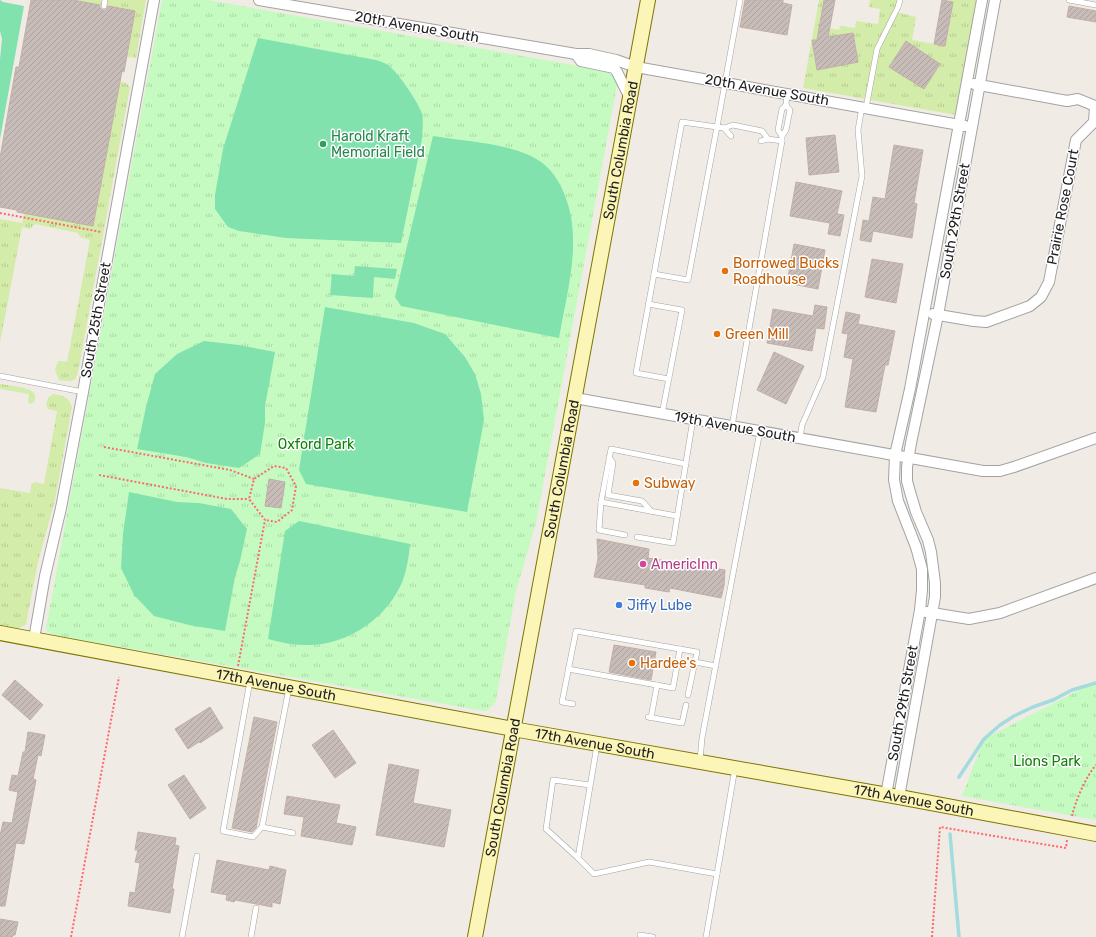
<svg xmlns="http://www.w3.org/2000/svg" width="1096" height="937" font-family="Rubik,sans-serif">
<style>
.grass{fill:url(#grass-tufts);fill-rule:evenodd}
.park{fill:url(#park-tufts)}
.pitch{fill:#81e2ae}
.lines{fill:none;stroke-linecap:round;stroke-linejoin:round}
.stream{stroke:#a4dbdf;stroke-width:3.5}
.building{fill:url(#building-hatch);stroke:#c2afa7}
.lane-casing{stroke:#a3a3a3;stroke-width:6}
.street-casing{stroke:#a3a3a3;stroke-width:12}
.secondary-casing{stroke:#7b7601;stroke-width:16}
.path{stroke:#fe686f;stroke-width:2;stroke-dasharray:2 2;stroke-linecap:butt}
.lane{stroke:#fff;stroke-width:5}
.street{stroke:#fff;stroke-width:10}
.secondary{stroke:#fcf5b8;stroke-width:14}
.leisure-dot{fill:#2e9e5b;stroke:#fff;stroke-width:1.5}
.food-dot{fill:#e8710a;stroke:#fff;stroke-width:1.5}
.hotel-dot{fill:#d1479c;stroke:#fff;stroke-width:1.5}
.shop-dot{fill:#3f7fe0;stroke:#fff;stroke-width:1.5}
.labels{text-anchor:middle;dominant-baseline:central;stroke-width:3;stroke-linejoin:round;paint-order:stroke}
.street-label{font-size:14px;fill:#1f1f1f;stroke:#fff}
.leisure-label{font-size:14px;fill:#27864d;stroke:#fff;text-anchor:start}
.food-label{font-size:14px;fill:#c56008;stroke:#fff;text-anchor:start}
.park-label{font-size:14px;fill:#108208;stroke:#fff}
.hotel-label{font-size:14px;fill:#b23c85;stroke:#fff;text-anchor:start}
.shop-label{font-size:14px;fill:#366cbe;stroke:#fff;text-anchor:start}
</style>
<defs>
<pattern id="grass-tufts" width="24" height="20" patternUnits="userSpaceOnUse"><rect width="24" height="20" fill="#d4eca9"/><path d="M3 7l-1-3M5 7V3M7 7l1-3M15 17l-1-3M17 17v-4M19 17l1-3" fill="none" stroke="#b6ca91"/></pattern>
<pattern id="park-tufts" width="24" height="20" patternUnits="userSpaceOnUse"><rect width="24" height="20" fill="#c5fbc1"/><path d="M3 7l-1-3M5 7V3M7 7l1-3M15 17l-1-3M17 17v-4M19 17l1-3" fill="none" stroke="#a9d7a5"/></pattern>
<pattern id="building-hatch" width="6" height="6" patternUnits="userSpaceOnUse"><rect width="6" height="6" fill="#c8bcb8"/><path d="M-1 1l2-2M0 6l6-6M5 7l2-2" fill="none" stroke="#aba19e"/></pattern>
</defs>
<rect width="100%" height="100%" fill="#f0ebe5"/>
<g class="grass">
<polygon points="74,0 146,0 136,58 127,57 135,11"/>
<path d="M819,0H824L819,26L839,30L840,26L855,28L856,21L878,24L880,9L869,7L870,0H899L896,12L916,17L912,40L945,46L953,2L946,0H977L956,115L803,88ZM853,33L858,62L817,70L812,40ZM906,42L940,64L924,89L890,67Z"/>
<path d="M117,81L126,83L130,87L80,362C76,379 79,383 59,380L55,370L58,361H60L67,362L90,240L80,237L78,233L35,224L30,229L22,227L0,343V219L22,223L24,213L93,226L119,86Z"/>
<path d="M0,384C7,385 30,387 34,393C36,396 35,399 34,402L31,404L28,402L29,394L0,389Z"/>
<path d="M53,394C63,396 68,396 72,407L55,500L38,562L26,624C18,632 10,628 0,626V488L30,493L32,484L35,482L44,484L57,411L48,409L46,405L48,398Z"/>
</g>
<g class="park">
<path d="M162,0H208L607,71L615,78L617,85L536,523L516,591L496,700C493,706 491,709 484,711L53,635L47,631L46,628Z"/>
<polygon points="1096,683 1096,820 962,796 984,739 1091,684"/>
</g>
<g class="pitch">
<polygon points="0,0 3,2 24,6 0,139 0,59 2,39 0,31"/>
<path d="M258,38L376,60C380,61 385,63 388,65C397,71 419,103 422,114C424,122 422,131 422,139L401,243L286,238L239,231L228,227L215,209V195L223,149Z"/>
<path d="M433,136C464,141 503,143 531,156C546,163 557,176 563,191C584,237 567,291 559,338L401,306L395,297Z"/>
<polygon points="355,266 397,269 395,279 374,277 373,298 330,295 332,274 354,276"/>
<polygon points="325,307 414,323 445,334 465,357 475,374 481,394 484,420 467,512 306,484 299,470"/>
<polygon points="204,341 239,345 275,352 265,406 265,423 260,454 239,468 206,463 186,457 137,449 146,407 155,374 177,354"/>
<polygon points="129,492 177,502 199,503 231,509 247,529 240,561 235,577 225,631 189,625 154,616 134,595 121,568 123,534"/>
<path d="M299,521L410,544C409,556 407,568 403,580C388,618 346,647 304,645C292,645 280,642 268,639L285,531Z"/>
</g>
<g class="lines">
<g class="stream">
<polyline points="959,777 984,739 1000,725 1014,716 1033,707 1053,700 1072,690 1096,683"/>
<polyline points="950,834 959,937"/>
</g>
</g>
<g class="building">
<polygon points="31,0 73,0 100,5 100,8 103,10 106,10 108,6 135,11 124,72 122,71 93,226 17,212 17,210 0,207 0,158 16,67 19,67"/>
<polygon points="745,0 783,0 783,3 792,5 787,35 740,27"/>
<polygon points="824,0 835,0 828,37 853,33 858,62 817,70 812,40 817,40"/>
<polygon points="942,0 953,2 945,46 934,44"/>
<polygon points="1069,6 1096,11 1096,22 1067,17"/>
<polygon points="906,41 940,64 924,89 889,67"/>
<polygon points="835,135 839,172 809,175 806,138"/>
<polygon points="894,145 923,150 914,203 917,204 912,238 873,231 871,242 860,240 863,220 869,221 873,197 885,199"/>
<polygon points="796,182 842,191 837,214 844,215 840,236 828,234 830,223 790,216"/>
<polygon points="794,244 825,250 818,289 787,283"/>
<polygon points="872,259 903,264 896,303 865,297"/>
<polygon points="815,305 827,307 824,329 816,328 812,351 767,343 773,309 813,316"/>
<polygon points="846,312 860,315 858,324 895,331 888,365 885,365 876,412 845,407 853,359 844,357 848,334 842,333"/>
<polygon points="774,352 804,366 786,404 757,390"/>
<polygon points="269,479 285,482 281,508 265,506"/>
<polygon points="597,539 649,549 648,558 725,570 724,586 721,598 670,588 669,592 645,588 645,585 594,577 598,559"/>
<polygon points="614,645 656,652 651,680 609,672"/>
<polygon points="15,680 43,705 30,720 2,695"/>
<polygon points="210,707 223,728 200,743 199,742 188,749 175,729"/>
<polygon points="254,717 277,722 256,828 252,832 232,828"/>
<polygon points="333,730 356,763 335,778 312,745"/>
<polygon points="28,732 45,735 41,756 38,755 33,779 36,780 24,844 16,843 5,906 0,906 0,836 3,822 12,823 18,792 9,790 12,775 18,776 23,752 25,752"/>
<polygon points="389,764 419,770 413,803 451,810 444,847 376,835"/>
<polygon points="184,775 206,808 190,819 168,785"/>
<polygon points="287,796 340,805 336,823 356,827 352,845 301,836 304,817 284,814"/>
<polygon points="138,832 176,838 175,845 179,846 172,889 174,889 170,913 128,906 130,892 135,893 140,863 135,862 138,850 135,850"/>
<polygon points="217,860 269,870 270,866 286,870 280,904 272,902 272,907 235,900 234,902 226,900 227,895 211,892"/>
<polygon points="0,919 18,922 15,935 13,935 12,937 0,937"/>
</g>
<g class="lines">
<defs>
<g id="lane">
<polyline points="740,0 717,127 688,280 654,274 682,122 724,128 733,125 762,131 768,139 782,141"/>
<polyline points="1069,0 1096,5"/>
<polyline points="104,6 105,0"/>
<polyline points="866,108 877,49 898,7 900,0"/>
<polyline points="724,128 731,136"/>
<polyline points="782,136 786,130 790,110 786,105"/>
<polyline points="761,141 768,139"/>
<polyline points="654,274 636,373 669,379"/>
<polyline points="648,304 682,310 662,414"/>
<polyline points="0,376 83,392"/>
<polyline points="732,426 782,141 782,136 778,130 782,109 786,105 787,94"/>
<polyline points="800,438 802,425 823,377 862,176 858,130 862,107"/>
<polyline points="609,457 613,463 608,495 642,501 651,511"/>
<polyline points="601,502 599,530 625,535"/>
<polyline points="677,516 601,502 611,449 686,464"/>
<polyline points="637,537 673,543 693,419"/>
<polyline points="695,662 716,666"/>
<polyline points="568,669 673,688 680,649"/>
<polyline points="250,681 223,831 253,837 262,827 289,688"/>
<polyline points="573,704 562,702 576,631 697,652 688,695"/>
<polyline points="648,717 682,723 686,705"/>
<polyline points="651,718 657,685"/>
<polyline points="700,761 702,738 760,431"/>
<polyline points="590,785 553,780 546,829 578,858 597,745"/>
<polyline points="262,827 293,833"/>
<polyline points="578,858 594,874 649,862 717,874 706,937"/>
<polyline points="717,874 735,768"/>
<polyline points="640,935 653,937"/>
<polyline points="182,937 197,856"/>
<polyline points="251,937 256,908"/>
</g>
<g id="street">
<polyline points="259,0 576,54 589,54 616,60 636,67 965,126"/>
<polyline points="576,54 581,61 614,68 617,72 630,98"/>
<polyline points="933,314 974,321 986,322 1030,306 1041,297 1049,282 1076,140 1094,122 1095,106 1078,99 1067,101 974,84"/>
<polyline points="575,398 983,471 1000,471 1014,467 1096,438"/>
<polyline points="926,612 969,619 1000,613 1096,578"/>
<polyline points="34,639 45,576 61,508 83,392 154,0"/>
<polyline points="886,795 920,610 922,590 922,569 916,547 898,501 894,480 895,455 910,389 982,0"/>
<polyline points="899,797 935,597 935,583 931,552 928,540 916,512 910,492 907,481 907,467 911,443 938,315 995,0"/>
</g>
<g id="secondary">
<path id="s1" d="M0,633L513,729L899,797L1096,834"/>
<path id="s2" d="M475,937L648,0"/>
</g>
</defs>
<use href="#lane" class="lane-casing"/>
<use href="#street" class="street-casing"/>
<use href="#secondary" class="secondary-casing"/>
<g class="path">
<polyline points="0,213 101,232"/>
<polyline points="104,447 230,470 254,479"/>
<polyline points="99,475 227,499 249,499"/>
<polyline points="238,666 265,520 249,499 254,479 274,466 286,468 296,486 292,510 277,522 265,520"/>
<path d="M1072,816C1075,802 1086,776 1096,765"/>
<polyline points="71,937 119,677"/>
<polyline points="932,937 940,827 1066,848 1067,840"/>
</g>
<use href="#lane" class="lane"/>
<use href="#street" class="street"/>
<use href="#secondary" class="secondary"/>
</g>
<circle class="leisure-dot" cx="323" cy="144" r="4"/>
<g class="food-dot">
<circle cx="725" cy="271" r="4"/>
<circle cx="717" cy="334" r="4"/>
<circle cx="636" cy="483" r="4"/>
<circle cx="632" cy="663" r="4"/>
</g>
<circle class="hotel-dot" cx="643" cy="564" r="4"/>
<circle class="shop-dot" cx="619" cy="605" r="4"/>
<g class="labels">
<g class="street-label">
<text transform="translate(417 27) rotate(10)">20th Avenue South</text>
<text transform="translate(767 90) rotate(10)">20th Avenue South</text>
<text stroke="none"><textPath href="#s2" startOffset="800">South Columbia Road</textPath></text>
<text transform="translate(1063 207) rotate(-79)">Prairie Rose Court</text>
<text transform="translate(955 221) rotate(-80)">South 29th Street</text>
<text transform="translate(96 320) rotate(-80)">South 25th Street</text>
<text transform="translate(735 427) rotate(10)">19th Avenue South</text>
<text stroke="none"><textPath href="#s2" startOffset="476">South Columbia Road</textPath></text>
<text stroke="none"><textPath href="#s1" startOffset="281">17th Avenue South</textPath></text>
<text transform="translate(903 703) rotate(-80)">South 29th Street</text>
<text stroke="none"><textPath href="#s1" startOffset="605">17th Avenue South</textPath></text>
<text stroke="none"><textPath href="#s2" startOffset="152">South Columbia Road</textPath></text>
<text stroke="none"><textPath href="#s1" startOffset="929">17th Avenue South</textPath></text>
</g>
<g class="leisure-label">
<text x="331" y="136">Harold Kraft<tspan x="331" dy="16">Memorial Field</tspan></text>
</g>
<g class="food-label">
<text x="733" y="263">Borrowed Bucks<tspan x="733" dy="16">Roadhouse</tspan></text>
<text x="725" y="334">Green Mill</text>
<text x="644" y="483">Subway</text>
<text x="640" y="663">Hardee's</text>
</g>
<g class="park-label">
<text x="316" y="444">Oxford Park</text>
<text x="1047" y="761">Lions Park</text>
</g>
<g class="hotel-label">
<text x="651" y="564">AmericInn</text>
</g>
<g class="shop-label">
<text x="627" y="605">Jiffy Lube</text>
</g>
</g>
</svg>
